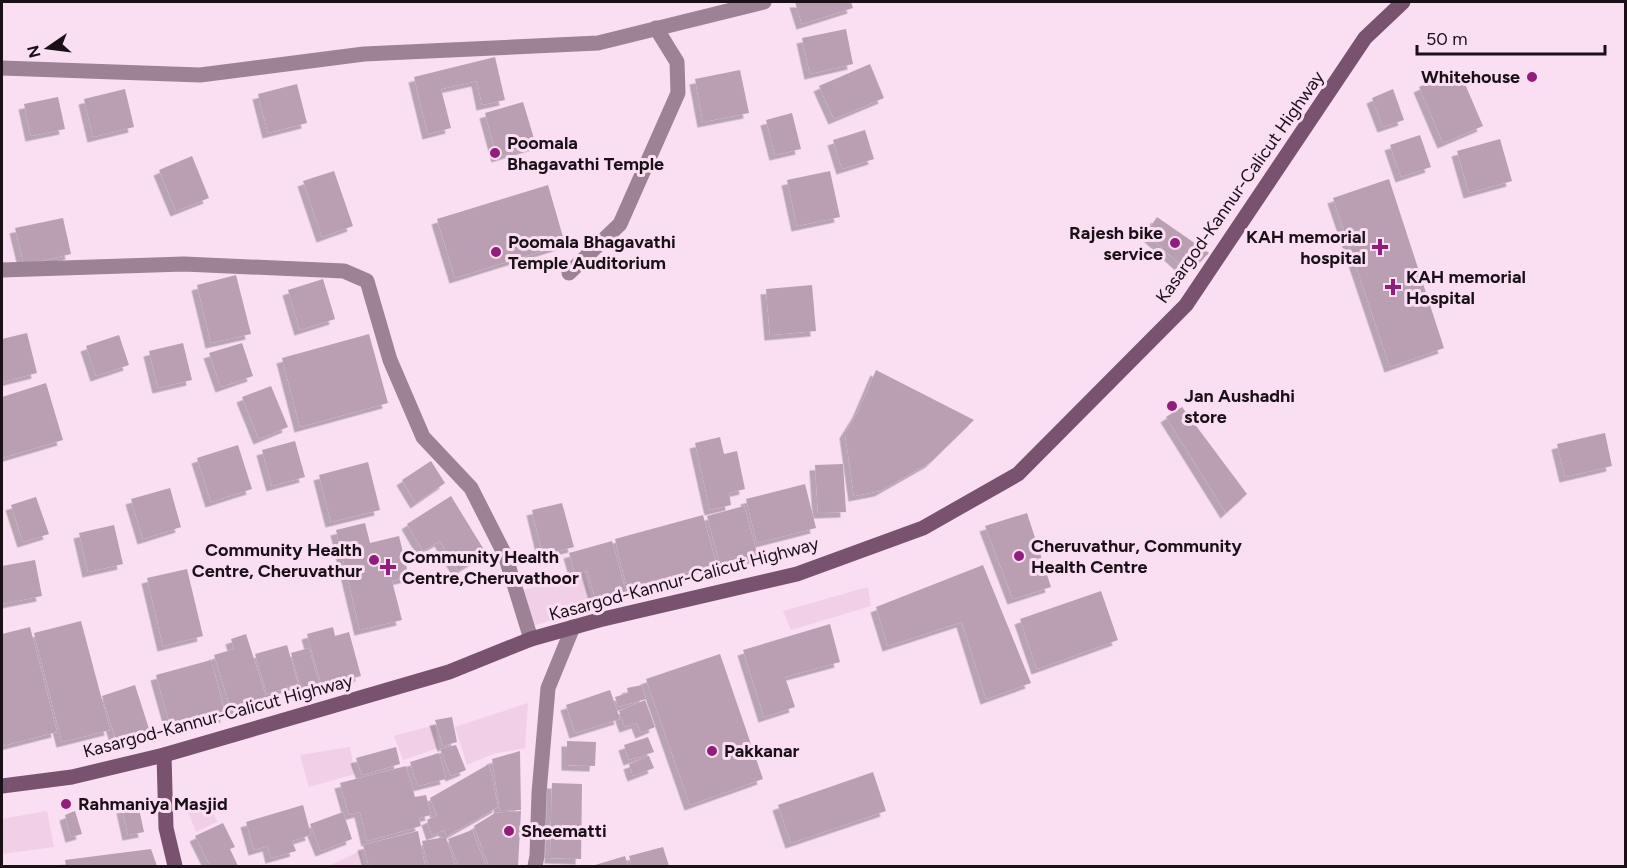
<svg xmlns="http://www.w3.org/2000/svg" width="1627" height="868" font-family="Figtree,sans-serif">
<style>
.built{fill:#f1cfe7}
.building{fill:#ba9fb2;filter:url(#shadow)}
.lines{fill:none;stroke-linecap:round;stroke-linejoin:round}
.minor{stroke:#9d8295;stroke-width:15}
.secondary{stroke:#78526e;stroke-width:15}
.poi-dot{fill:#911d7d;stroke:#fadef1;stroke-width:2}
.labels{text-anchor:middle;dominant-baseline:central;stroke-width:6;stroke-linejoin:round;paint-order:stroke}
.poi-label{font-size:18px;font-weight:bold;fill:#1a1118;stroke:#fadef1;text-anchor:start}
.street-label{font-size:18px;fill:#1a1118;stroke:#fadef1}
</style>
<defs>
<filter id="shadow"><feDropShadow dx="-5.5" dy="5.5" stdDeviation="0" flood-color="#0004"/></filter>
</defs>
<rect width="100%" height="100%" fill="#fadef1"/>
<g class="built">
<polygon points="584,572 594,608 532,626 521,591"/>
<polygon points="868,587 871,606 791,630 783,611"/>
<polygon points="528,703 525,748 493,754 467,765 455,727"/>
<polygon points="435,725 438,748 403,760 394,736"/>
<polygon points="350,747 355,774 309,787 300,755"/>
<polygon points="197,799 202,812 212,810 217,822 196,832 185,804"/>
<polygon points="47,811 54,847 2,854 2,819"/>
<polygon points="360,851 364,866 329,866"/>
</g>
<g class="building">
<polygon points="795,2 851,2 853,8 802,24"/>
<polygon points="846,29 853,64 810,74 802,38"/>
<polygon points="495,57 505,100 482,105 477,81 441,89 451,128 428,134 414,77"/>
<polygon points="870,64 884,98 834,119 819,86"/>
<polygon points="740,70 749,113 703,122 695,79"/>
<polygon points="1459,70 1483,126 1443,143 1419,87"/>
<polygon points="297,84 307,123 268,133 258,94"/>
<polygon points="125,89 134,127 93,137 84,99"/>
<polygon points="1393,89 1404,120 1383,127 1372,98"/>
<polygon points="58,97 65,129 31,136 24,104"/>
<polygon points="523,102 536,145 497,157 485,113"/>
<polygon points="792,113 801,149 775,155 766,120"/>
<polygon points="865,130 874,159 842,169 833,140"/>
<polygon points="1420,135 1431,167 1401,177 1390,145"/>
<polygon points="1500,139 1512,181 1469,193 1457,151"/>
<polygon points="192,156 209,198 176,211 159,170"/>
<polygon points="334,171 353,226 322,237 303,181"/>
<polygon points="830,171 840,217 797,226 787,180"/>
<polygon points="1389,179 1444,348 1390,367 1333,198"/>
<polygon points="548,185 565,244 455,278 437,219"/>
<polygon points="1157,217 1209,253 1189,273 1146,233"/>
<polygon points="63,218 71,254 24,265 15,228"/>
<polygon points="236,275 251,334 211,343 197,285"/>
<polygon points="323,279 335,319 300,330 288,290"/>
<polygon points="812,285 816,331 770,335 766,289"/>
<polygon points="27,333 37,373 2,382 2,339"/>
<polygon points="369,334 388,403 300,427 282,358"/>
<polygon points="119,335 129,365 96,376 86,346"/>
<polygon points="183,343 192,380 158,388 149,351"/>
<polygon points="242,343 253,376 221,387 209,353"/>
<polygon points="876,370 974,420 931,462 880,491 854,496 845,433 858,412"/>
<polygon points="46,383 63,440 2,458 2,397"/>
<polygon points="271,386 288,427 259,439 242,397"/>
<polygon points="1182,407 1247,494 1226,513 1166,417"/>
<polygon points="1605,433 1612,466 1565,477 1557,444"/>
<polygon points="720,437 724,454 737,451 745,489 729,493 731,505 710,510 695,443"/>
<polygon points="295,441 305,477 272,486 262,450"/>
<polygon points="238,445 252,489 211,502 197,458"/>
<polygon points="431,461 445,483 416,503 402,480"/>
<polygon points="368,462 380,510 331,522 319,475"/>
<polygon points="843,464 846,512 818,513 815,465"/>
<polygon points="805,484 816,528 757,543 746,499"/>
<polygon points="170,488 181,527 143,539 131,499"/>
<polygon points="451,496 486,553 458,571 440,541 423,551 407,524"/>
<polygon points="36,497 49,534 23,542 11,505"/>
<polygon points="562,503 574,547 543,555 532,510"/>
<polygon points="744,506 758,557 721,567 707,516"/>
<polygon points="1027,513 1051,587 1013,599 985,526"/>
<polygon points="703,515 716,564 627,588 615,539"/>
<polygon points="365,523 370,543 399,536 409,577 392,581 402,620 360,630 336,530"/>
<polygon points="114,525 123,564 88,572 79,533"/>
<polygon points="612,541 626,592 596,601 587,571 575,574 569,553"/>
<polygon points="35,560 42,596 2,604 2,566"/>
<polygon points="983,565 1031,683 986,699 962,622 888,646 876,607"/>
<polygon points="187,569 203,636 163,646 147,578"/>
<polygon points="1101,591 1118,640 1037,669 1020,619"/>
<polygon points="81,621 110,730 62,742 34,633"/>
<polygon points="830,624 840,662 785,677 795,707 764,717 743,650"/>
<polygon points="30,627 57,732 2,746 2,634"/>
<polygon points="333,627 335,636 349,632 361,676 322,687 307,634"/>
<polygon points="246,634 268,703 233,715 214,655 234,649 231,639"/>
<polygon points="287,645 298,684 267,694 255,654"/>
<polygon points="309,648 321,691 303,696 291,653"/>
<polygon points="720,654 763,779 690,805 646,679"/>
<polygon points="211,660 226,717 172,732 156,675"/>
<polygon points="135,685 150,732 117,743 102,696"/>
<polygon points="642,685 646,699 618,707 615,697 628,693 627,688"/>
<polygon points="610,690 620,719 575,733 566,705"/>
<polygon points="645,700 655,727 641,733 637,723 625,727 619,711"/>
<polygon points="452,717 457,742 443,746 435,720"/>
<polygon points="648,737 654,752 629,760 624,745"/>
<polygon points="567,741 596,742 595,766 567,765"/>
<polygon points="456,745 466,770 451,776 440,749"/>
<polygon points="396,747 400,764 362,775 356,758"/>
<polygon points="520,751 521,810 500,811 492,759"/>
<polygon points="439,753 446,779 418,786 410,762"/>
<polygon points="649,756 654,768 633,776 629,764"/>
<polygon points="489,764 498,807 447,836 444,830 432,835 427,820 437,815 430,798"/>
<polygon points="406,766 415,797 426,795 431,815 419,818 421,826 367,841 360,812 349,815 340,783"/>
<polygon points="873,772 886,811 791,843 778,805"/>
<polygon points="552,783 582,784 581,859 550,858"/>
<polygon points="138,804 144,832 128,835 122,808"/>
<polygon points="303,805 311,835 292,841 296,851 271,858 268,846 254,850 246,822"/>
<polygon points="75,811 82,834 71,837 65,815"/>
<polygon points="521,811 518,866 489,866 474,826 495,813"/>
<polygon points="343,812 352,839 321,851 310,824"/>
<polygon points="223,823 235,847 230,849 238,866 210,866 195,836"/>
<polygon points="472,830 486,866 459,866 448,839"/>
<polygon points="418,831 425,866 369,866 363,845"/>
<polygon points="446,837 455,866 428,866 422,841"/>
<polygon points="663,847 669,866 632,866 629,856"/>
<polygon points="151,849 157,866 66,866 65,860"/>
<polygon points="625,856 628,866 592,866"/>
</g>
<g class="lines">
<g class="minor">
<polyline points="2,68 200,75 364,54 598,43 764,2"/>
<polyline points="2,270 184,264 344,271 367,281 390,360 423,437 471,488 505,555 531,639"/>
<polyline points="569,273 620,224 678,93 677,62 656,28"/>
<polyline points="535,866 537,856 539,793 548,688 573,627"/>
</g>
<g class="secondary">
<polyline points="164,755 166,828 175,866"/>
<polyline points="2,786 72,777 164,755 449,672 531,639 599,620 797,574 923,528 1018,474 1186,305 1365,38 1403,2"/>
</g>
</g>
<g class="poi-dot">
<circle cx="1532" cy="77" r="6"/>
<circle cx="495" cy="153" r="6"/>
<circle cx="1175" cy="243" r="6"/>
<path d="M1377 238h6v6h6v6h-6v6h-6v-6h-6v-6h6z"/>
<circle cx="496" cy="252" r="6"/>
<path d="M1390 278h6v6h6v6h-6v6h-6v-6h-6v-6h6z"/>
<circle cx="1172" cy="406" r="6"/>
<circle cx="1019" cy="556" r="6"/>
<circle cx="374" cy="560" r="6"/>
<path d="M385 558h6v6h6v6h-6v6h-6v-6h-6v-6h6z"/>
<circle cx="712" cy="751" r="6"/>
<circle cx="66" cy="804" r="6"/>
<circle cx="509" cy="831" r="6"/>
</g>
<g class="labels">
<g class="poi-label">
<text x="1520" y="77" text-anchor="end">Whitehouse</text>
<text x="507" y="143">Poomala<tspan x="507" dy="21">Bhagavathi Temple</tspan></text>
<text x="1163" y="233" text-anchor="end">Rajesh bike<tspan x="1163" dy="21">service</tspan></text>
<text x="1366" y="237" text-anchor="end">KAH memorial<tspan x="1366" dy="21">hospital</tspan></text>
<text x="508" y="242">Poomala Bhagavathi<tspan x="508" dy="21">Temple Auditorium</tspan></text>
<text x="1406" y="277">KAH memorial<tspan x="1406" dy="21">Hospital</tspan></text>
<text x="1184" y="396">Jan Aushadhi<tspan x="1184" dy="21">store</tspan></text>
<text x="1031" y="546">Cheruvathur, Community<tspan x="1031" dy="21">Health Centre</tspan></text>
<text x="362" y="550" text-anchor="end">Community Health<tspan x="362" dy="21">Centre, Cheruvathur</tspan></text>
<text x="402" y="557">Community Health<tspan x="402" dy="21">Centre,Cheruvathoor</tspan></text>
<text x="724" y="751">Pakkanar</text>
<text x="78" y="804">Rahmaniya Masjid</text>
<text x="521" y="831">Sheematti</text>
</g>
<g class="street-label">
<text transform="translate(1240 187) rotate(-55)">Kasargod-Kannur-Calicut Highway</text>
<text transform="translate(684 579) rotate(-15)">Kasargod-Kannur-Calicut Highway</text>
<text transform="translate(218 716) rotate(-15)">Kasargod-Kannur-Calicut Highway</text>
</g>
</g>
<rect width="1627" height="868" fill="none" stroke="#1a1118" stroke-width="6"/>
<g transform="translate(48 48) rotate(256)" stroke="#fadef1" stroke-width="4.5" paint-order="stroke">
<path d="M0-4.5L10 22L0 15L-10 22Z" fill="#1a1118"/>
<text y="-9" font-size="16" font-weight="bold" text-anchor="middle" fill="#1a1118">N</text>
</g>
<path d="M1417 45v9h188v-9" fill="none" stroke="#1a1118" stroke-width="3"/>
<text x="1426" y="45" font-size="18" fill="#1a1118" stroke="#fadef1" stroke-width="4.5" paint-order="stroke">50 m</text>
</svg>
